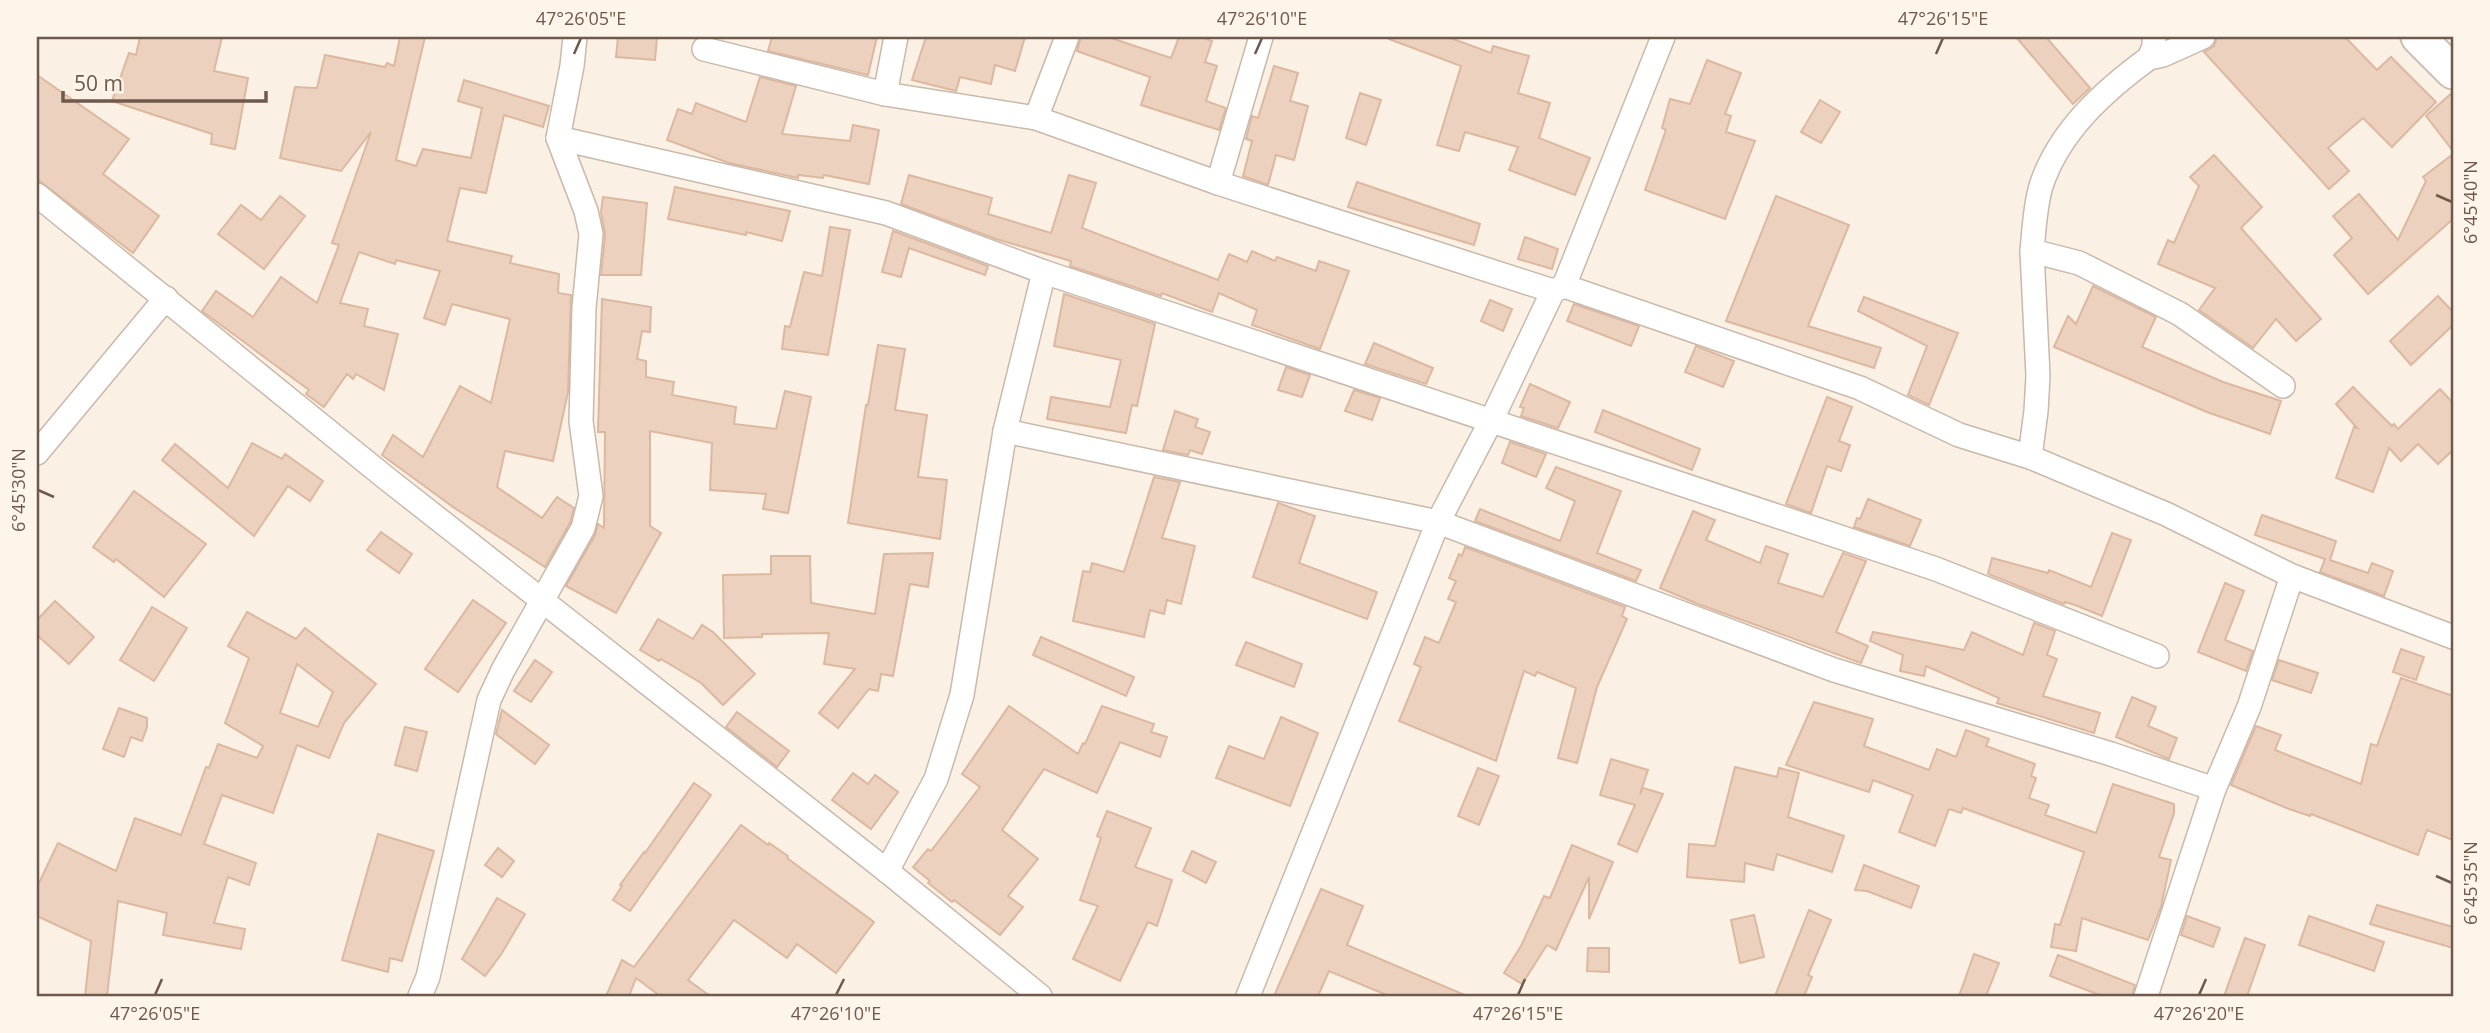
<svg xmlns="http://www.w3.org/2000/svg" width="2490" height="1033" font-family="'Open Sans',sans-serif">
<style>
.building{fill:#ecd1be;stroke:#ddb8a0;stroke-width:2;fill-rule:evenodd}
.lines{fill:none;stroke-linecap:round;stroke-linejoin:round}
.street-casing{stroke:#c9b9ab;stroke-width:26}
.secondary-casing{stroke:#cebbac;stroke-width:37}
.street{stroke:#fff;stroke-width:23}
.secondary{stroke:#fff;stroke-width:33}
.ticks{fill:none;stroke:#6f594c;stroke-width:2.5}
.neatline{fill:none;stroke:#6f594c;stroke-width:2.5}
.ticks-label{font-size:18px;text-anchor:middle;fill:#6f594c}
</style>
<rect width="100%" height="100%" fill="#faf1e4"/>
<g class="building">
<polygon points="140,37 222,37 214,71 248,78 235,149 211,144 212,134 112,101 129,53 136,55"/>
<polygon points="400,37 425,37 396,160 416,166 423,149 471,158 482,108 458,101 464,80 549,106 543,127 504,115 486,193 460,188 447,241 512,256 510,263 559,274 558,293 571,295 568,392 553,461 505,451 497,487 542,518 557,497 574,508 570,523 545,567 453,507 382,455 393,435 423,457 460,386 491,403 510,319 452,304 445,325 424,318 440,271 396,260 395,264 359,252 340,303 368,309 364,326 398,334 384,390 356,374 353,379 347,374 324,407 306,394 309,390 202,311 216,291 253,317 281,277 317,303 339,245 332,243 371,132 341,171 280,158 295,87 317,88 325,55 385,67 387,63 394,66"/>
<polygon points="618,37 657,37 655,60 616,57"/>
<polygon points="772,37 877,37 868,75 768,51"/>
<polygon points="926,37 1025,37 1015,71 995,65 991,84 960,77 956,91 912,80"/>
<polygon points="1081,37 1108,37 1171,58 1179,37 1201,37 1212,41 1205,62 1217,66 1206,101 1226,108 1219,130 1141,105 1150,77 1077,51"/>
<polygon points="1389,37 1448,37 1491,53 1493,46 1529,56 1518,93 1550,103 1539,138 1590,158 1575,195 1509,170 1518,147 1465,132 1459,151 1437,145 1461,66 1389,39"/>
<polygon points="2016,37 2046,37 2090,88 2073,104"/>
<polygon points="2217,37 2345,37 2377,70 2391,57 2436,102 2392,147 2363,118 2328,148 2349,171 2329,189 2204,52 2214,46"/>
<polygon points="1707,60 1741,73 1725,114 1731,116 1726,132 1755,141 1725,219 1645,190 1666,130 1662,128 1670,99 1690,104"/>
<polygon points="1274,66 1298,73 1290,101 1308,106 1294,160 1276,155 1268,185 1243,176 1252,141 1246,139 1252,116 1258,118"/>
<polygon points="37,75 129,139 103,174 159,216 133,253 37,179"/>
<polygon points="760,77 796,86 782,134 850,141 853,125 879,130 869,184 824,175 823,178 798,175 798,178 729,163 667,140 678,109 692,114 696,103 746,122"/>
<polygon points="2453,92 2453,151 2426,116"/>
<polygon points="1360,93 1381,100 1366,145 1346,138"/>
<polygon points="1820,100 1840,112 1821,143 1801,132"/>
<polygon points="2453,154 2453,219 2368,294 2334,255 2352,238 2333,216 2359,194 2398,240 2426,181 2423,177"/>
<polygon points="2214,155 2262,207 2241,228 2321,319 2296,341 2276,319 2253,348 2199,310 2215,288 2158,264 2168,240 2174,243 2199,186 2190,177"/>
<polygon points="909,175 992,198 988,214 1051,233 1069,175 1096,183 1082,228 1218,280 1229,254 1247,262 1252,251 1275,261 1277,257 1316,271 1319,261 1349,271 1320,349 1252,325 1257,310 1219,293 1212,312 1162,293 1161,296 1070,266 1071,261 996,239 901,204"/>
<polygon points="1357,182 1480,224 1474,245 1348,207"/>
<polygon points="675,187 790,211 782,241 746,232 746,235 668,219"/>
<polygon points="280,196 305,216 264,269 218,234 241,205 261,220"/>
<polygon points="1776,196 1849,225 1808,326 1881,348 1874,368 1726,321"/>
<polygon points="603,197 647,203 641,275 601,275 605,235 601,212"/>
<polygon points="830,227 850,230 828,355 782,349 785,326 790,327 804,272 822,276"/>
<polygon points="893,231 988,266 985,275 909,248 901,277 882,272"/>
<polygon points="1525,237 1558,249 1552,269 1518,259"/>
<polygon points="2093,286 2156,317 2142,347 2223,382 2281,401 2270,434 2207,412 2054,347 2068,316 2076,324"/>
<polygon points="1064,294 1155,324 1137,406 1132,405 1126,433 1047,419 1051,397 1110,407 1121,360 1054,346"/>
<polygon points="2438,296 2453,312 2453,325 2411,365 2390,341"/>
<polygon points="1864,297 1958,333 1929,405 1908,395 1927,346 1858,311"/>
<polygon points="602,299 651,307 650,332 642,331 637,359 646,361 646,377 674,382 672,395 736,407 734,424 776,429 785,391 811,397 788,513 763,509 766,494 710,490 712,443 650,431 650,526 661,533 616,613 566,586 595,535 598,524 604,528 605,432 598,432"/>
<polygon points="1490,300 1512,309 1503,331 1481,321"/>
<polygon points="1574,304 1639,326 1631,346 1567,321"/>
<polygon points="1374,343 1433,368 1426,384 1365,364"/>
<polygon points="878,345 905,349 895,410 927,415 918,477 947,480 940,539 848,523 866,405 868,405"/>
<polygon points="1696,346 1734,361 1723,387 1685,372"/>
<polygon points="1286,367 1310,375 1302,397 1278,390"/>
<polygon points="1530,384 1570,402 1558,428 1521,416 1524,408 1520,407"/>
<polygon points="2353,387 2392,426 2394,424 2398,429 2440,389 2453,403 2453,450 2438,464 2418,444 2401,461 2389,448 2373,492 2336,478 2354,427 2357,428 2336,404"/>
<polygon points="1354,390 1380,398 1372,420 1345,411"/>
<polygon points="1827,397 1852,407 1839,441 1850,445 1841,471 1827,466 1811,513 1786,504"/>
<polygon points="1603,410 1700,449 1692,470 1595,432"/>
<polygon points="1175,411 1198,419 1195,427 1210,432 1202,454 1190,450 1188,455 1163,450"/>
<polygon points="1510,442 1546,454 1536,477 1502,463"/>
<polygon points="252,443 282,459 285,454 323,481 310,501 288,486 254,536 162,460 175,444 228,488"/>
<polygon points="1556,467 1621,491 1597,553 1641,570 1636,581 1475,521 1480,509 1560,541 1575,501 1546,488"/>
<polygon points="1154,477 1180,482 1162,538 1195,546 1181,604 1167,600 1164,614 1150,610 1144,637 1073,621 1083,571 1090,572 1092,563 1124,572"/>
<polygon points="134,491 206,544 164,597 116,559 114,562 93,547"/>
<polygon points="1868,499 1921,520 1910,546 1854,527 1857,518 1860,519"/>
<polygon points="1278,503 1315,516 1299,563 1377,592 1367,619 1253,577"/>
<polygon points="1693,511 1715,520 1706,540 1760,563 1766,546 1788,554 1778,583 1823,597 1843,553 1866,561 1836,632 1868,646 1861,663 1698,604 1660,588"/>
<polygon points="2262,515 2336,541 2330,560 2368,573 2372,563 2393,571 2384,596 2320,572 2325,559 2255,535"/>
<polygon points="381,532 412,554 399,573 367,550"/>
<polygon points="2112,533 2131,540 2102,616 2075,605 2065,602 2064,604 1988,574 1992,558 2048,573 2049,570 2091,587"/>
<polygon points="1465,547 1625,607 1622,616 1627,619 1597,687 1577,763 1558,758 1576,688 1537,672 1535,676 1524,671 1496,761 1399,721 1421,667 1414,664 1425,637 1439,643 1456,602 1448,599 1456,581 1449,578 1459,554 1462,556"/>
<polygon points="933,553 928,587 910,584 893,676 881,674 878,691 869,689 838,728 819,713 855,669 824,664 829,633 762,634 762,637 724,638 723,575 771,574 771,556 810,556 811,603 875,614 884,554"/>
<polygon points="2225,583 2244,591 2225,640 2253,651 2246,671 2198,652"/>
<polygon points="473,600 506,623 458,692 425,669"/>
<polygon points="55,601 94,637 69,664 37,635 37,620"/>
<polygon points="152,607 187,628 154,681 120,660"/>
<path d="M247,612L296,639L305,628L376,684L344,723L329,758L297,745L273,813L222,795L204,844L256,863L249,885L228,877L214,923L245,929L241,949L163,935L167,913L118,901L107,996H85L91,941L37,916V887L58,843L116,871L135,818L181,835L206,767L209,768L218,744L257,758L263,746L225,723L249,658L228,646ZM297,664L333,692L318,727L280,713Z"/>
<polygon points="658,619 693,639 702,625 713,632 755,674 723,705 701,683 661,659 659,661 640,650"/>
<polygon points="2034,623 2055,631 2047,655 2057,659 2043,696 2100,713 2094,733 1997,703 1999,698 1926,666 1924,676 1900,671 1903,655 1870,641 1873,632 1964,650 1972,632 2023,655"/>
<polygon points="1041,637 1134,677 1126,696 1033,655"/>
<polygon points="1246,642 1302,664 1294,687 1236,665"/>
<polygon points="2401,649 2424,657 2416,680 2393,672"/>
<polygon points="535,660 552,672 531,702 514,691"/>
<polygon points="2279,660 2318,673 2311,693 2272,680"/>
<polygon points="2401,678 2453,696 2453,840 2427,830 2418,855 2311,814 2310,816 2289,809 2231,785 2256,726 2281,735 2275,750 2361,784 2371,744 2377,746"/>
<polygon points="2132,697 2156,707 2148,726 2177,738 2169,759 2116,737"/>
<polygon points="1814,702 1873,719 1864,746 1929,770 1937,749 1956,757 1966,730 1989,739 1986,746 2035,764 2031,776 2036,778 2029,798 2049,805 2045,815 2096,833 2113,784 2174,804 2174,813 2159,857 2171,860 2161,907 2148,940 2082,918 2076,951 2051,947 2055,924 2060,925 2084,852 1963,808 1961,813 1949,809 1935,846 1899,832 1913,795 1873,780 1869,792 1786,765"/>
<polygon points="1009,706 1078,754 1083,743 1085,744 1102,706 1154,724 1151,732 1167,737 1160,757 1120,742 1097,793 1044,769 1002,830 1038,859 1008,896 1023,907 1000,935 954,900 952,902 928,883 930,881 913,867 928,849 931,851 980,787 962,774"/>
<polygon points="119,708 147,718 147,727 142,741 131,737 124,757 103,749"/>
<polygon points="502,710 549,745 535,764 496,734"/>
<polygon points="737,712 789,751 777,767 726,727"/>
<polygon points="1281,717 1318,733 1290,806 1216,778 1229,746 1264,759"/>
<polygon points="405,727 427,732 417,771 395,765"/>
<polygon points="1611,759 1648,770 1640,794 1643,788 1663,794 1637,852 1618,844 1635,805 1600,795"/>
<polygon points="1735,767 1777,777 1779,768 1799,773 1788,817 1844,836 1832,872 1777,854 1773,870 1745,863 1744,882 1687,877 1689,844 1715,846"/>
<polygon points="1478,768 1499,776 1479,825 1458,816"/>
<polygon points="853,773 868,784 875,775 898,792 871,829 832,800"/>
<polygon points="694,783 711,795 630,911 613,900 622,886 620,885 644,852 645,853"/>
<polygon points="1107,811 1151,828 1135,867 1172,880 1157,926 1148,922 1120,981 1073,959 1098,906 1080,900 1101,838 1097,836"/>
<polygon points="741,825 768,845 769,843 788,856 787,858 874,922 836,973 797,944 787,958 734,920 688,980 710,996 660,996 636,978 629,996 606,996 622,960 634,967"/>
<polygon points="378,834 434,851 402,961 390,958 388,972 342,960"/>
<polygon points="1572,845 1613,862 1589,919 1589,877 1556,950 1547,945 1522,984 1504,973 1521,946 1544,896 1550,898"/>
<polygon points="498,848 514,861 502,877 485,865"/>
<polygon points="1192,851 1216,862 1206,883 1183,871"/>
<polygon points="1864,865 1919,886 1911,908 1867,891 1855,890"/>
<polygon points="1321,889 1363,906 1347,945 1467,996 1389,996 1329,971 1318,996 1274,996"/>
<polygon points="497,898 525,914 502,953 485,976 462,959"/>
<polygon points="2377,905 2453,927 2453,948 2370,924"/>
<polygon points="1809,910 1831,920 1808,975 1812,977 1804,996 1775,996"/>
<polygon points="1754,915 1764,957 1740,963 1731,920"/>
<polygon points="2187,916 2220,928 2213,947 2181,935"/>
<polygon points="2309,916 2384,942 2374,971 2299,945"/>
<polygon points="2245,938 2265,945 2247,996 2224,996"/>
<polygon points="1588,948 1609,948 1609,972 1587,971"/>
<polygon points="1974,954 1999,963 1986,996 1959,996"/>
<polygon points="2058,955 2135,985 2132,996 2102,996 2050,976"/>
</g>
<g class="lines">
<defs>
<g id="street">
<polyline points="704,49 885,94 1036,118 1218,183 1553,291"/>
<polyline points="2149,58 2163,55 2203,37"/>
<polyline points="885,94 896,37"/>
<polyline points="1036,118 1067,37"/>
<polyline points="558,138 886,213 1044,272 1936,569 2157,656"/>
<polyline points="1218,183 1261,37"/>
<polyline points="37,195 386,478 887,871 1040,996"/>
<path d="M2032,251C2034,230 2035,206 2041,186C2059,131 2104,91 2149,58L2154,47V37"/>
<polyline points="1564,286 1860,388 1959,435 2030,457 2166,514 2292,576 2453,637"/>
<polyline points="1005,431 1438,522 1834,670 2111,754 2214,789"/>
<polyline points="37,453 166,298"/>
<polyline points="2030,457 2036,411 2038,376 2032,251 2079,263 2180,314 2283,386"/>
<polyline points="887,871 936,779 962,695 1005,431 1044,272"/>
<polyline points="420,996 428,977 489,700 503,670 583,528 591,496 581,421 584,308 591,234 586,211 558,138 572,66 575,37"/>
<polyline points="1248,996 1438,522 1491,421 1553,291 1564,286 1663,37"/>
<polyline points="2146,996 2214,789 2249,707 2292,576"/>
</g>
<polyline id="secondary" points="2418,37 2453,72"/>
</defs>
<use href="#street" class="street-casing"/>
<use href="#secondary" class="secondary-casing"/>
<use href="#street" class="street"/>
<use href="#secondary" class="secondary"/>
</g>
<path class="ticks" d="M574,54L581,38M1255,54L1262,38M1936,54L1943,38M2436,195L2452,202M38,490L54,497M2436,876L2452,883M155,995L162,979M836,995L844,979M1518,995L1525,979M2199,995L2206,979"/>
<rect width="2490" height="1033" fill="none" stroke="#fdf5e9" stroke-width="77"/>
<path d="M63 91v10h203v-10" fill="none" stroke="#6f594c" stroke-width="3.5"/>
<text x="74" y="91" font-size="21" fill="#6f594c" stroke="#fdf5e9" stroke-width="5" paint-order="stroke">50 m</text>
<rect x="38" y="38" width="2414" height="957" class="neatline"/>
<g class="ticks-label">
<text x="581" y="25">47°26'05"E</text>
<text x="1262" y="25">47°26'10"E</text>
<text x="1943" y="25">47°26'15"E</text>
<text transform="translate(2471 202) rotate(-90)" y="6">6°45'40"N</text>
<text transform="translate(19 490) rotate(-90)" y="6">6°45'30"N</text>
<text transform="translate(2471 883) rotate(-90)" y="6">6°45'35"N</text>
<text x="155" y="1020">47°26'05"E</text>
<text x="836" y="1020">47°26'10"E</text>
<text x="1518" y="1020">47°26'15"E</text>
<text x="2199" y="1020">47°26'20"E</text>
</g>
</svg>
